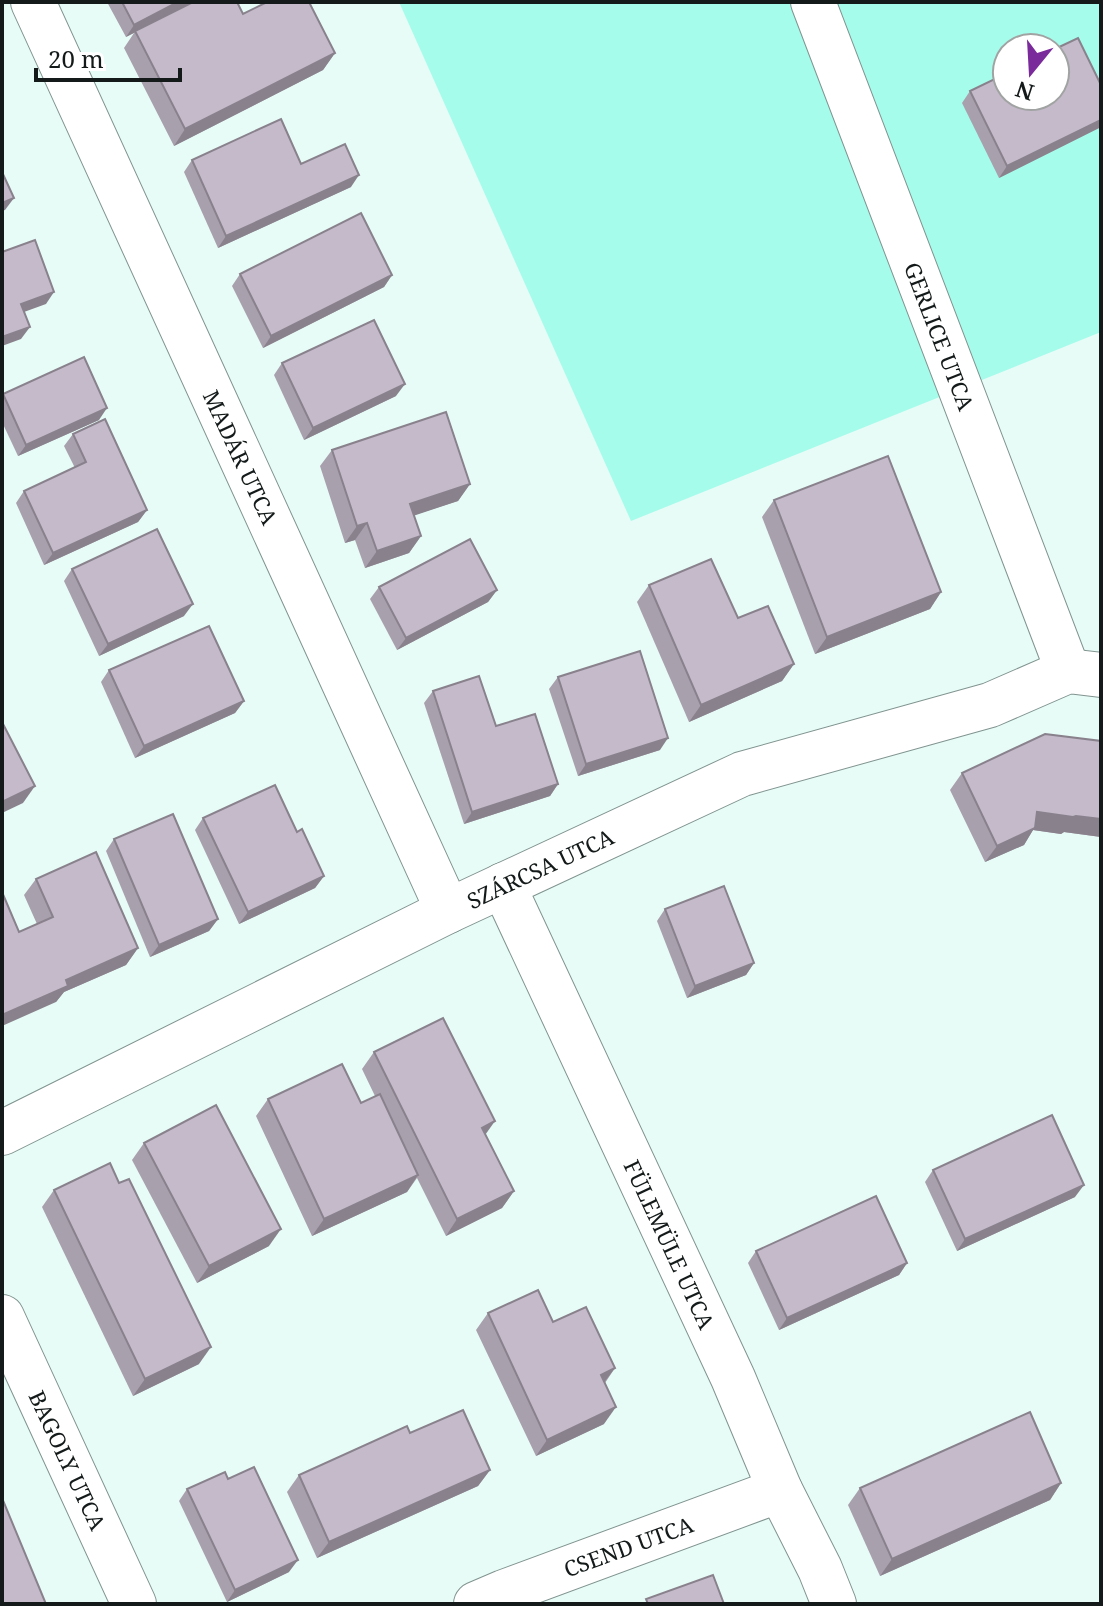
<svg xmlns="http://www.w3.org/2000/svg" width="1103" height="1606" font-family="'Noto Serif',serif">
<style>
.green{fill:#a6fceb;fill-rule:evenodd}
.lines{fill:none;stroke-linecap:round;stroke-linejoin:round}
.minor-casing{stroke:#819490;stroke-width:46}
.minor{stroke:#fff;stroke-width:44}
.wall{fill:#a9a0ad}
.shaded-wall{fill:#89828d}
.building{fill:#c4bac9;stroke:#89828d;stroke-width:2}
.labels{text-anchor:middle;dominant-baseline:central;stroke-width:6;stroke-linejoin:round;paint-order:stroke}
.street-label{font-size:22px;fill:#131a19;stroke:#fff}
</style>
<rect width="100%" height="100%" fill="#e7fcf7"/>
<path class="green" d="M399,2H1101V332L631,521ZM1007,48H1055V96H1007Z"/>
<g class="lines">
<defs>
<g id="minor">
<polyline points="33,2 448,911"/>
<polyline points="813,2 1068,671"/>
<polyline points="503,885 733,1378 780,1490 820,1569 834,1604"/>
<polyline points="2,1133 448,911 742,774 990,705 1068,671 1101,675"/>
<polyline points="2,1317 134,1604"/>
<polyline points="476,1604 504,1592 780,1490"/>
</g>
</defs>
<use href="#minor" class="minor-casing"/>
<use href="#minor" class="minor"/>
</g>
<g class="wall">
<polygon points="107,2 192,2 243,14 335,53 323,70 174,146 124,48 134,33 126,37"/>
<polygon points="1101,85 1101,127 999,178 962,103 970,91"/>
<polygon points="192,160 301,164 351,187 218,248 184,172"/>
<polygon points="240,274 392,275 384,287 263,348 232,286"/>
<polygon points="282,363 396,396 304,440 274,375"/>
<polygon points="3,394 99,420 18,456 2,422"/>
<polygon points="73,434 147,510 138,522 44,565 16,503 24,491 75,468 64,446"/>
<polygon points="332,450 470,484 458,501 414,515 421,536 409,553 365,568 355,540 345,543 320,466"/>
<polygon points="774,500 941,592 930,609 815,654 762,517"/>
<polygon points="72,569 184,616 99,656 64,581"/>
<polygon points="649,585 738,618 794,664 782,681 689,722 637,602"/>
<polygon points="379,587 497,590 488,602 397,650 370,599"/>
<polygon points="109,670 244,701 235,713 135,758 101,682"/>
<polygon points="558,677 660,750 578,776 549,689"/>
<polygon points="433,691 496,726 558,784 550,796 464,824 424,703"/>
<polygon points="1101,741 1101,837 1064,832 1061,834 1033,830 1024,845 985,862 950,790 962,773"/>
<polygon points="203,818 297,832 324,876 315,888 239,924 195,830"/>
<polygon points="114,839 218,919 209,931 150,957 106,851"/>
<polygon points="36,879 138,948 126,965 64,992 56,1002 19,932 37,924 24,895"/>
<polygon points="665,909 754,963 746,975 687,998 657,921"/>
<polygon points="374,1052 485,1135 514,1191 502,1208 446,1236 417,1178 407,1192 312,1236 256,1116 268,1099 361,1103 375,1096 362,1069"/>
<polygon points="144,1143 269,1246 197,1283 132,1160"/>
<polygon points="933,1170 1075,1197 957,1251 925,1182"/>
<polygon points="119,1183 199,1364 133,1396 42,1207 54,1190"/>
<polygon points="756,1251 907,1263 899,1275 779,1330 748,1263"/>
<polygon points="488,1313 553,1322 615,1368 605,1383 604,1424 536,1456 476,1330"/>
<polygon points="410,1433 490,1470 478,1486 317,1558 287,1492 299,1475"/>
<polygon points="228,1479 289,1572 227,1602 179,1501 187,1489"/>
<polygon points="1061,1483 1050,1500 880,1576 848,1505 860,1488"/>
</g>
<g class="shaded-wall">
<polygon points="178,2 192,2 126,37 134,25"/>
<polygon points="335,53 323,70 174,146 185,129"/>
<polygon points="1101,120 1101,127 999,178 1007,166"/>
<polygon points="359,175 351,187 218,248 226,236"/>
<polygon points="14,198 5,210 2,211 2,203"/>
<polygon points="392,275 384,287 263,348 271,336"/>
<polygon points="54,292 46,304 13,316 21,304"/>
<polygon points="30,327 21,339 2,346 2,337"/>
<polygon points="405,384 396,396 304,440 313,428"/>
<polygon points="107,408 99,420 18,456 26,445"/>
<polygon points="470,484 458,501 398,521 410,504"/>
<polygon points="147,510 138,522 44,565 53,553"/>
<polygon points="367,523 355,540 345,543 357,526"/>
<polygon points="421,536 409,553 365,568 377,551"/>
<polygon points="497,590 488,602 397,650 406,638"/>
<polygon points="941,592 930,609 815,654 827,637"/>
<polygon points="193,604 184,616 99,656 108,644"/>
<polygon points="794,664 782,681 689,722 701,705"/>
<polygon points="244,701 235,713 135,758 144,746"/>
<polygon points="668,738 660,750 578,776 586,764"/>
<polygon points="558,784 550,796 464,824 472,812"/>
<polygon points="35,786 23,803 2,813 2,802"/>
<polygon points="1037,812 1101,819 1101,837 1064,832 1061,834 1033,830 1024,845 985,862 997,846"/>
<polygon points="324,876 315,888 239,924 248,912"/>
<polygon points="218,919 209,931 150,957 159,945"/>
<polygon points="138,948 126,965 64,992 56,1002 2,1026 2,1015 66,980"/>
<polygon points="754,963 746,975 687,998 695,986"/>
<polygon points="495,1121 483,1138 482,1128"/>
<polygon points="418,1175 407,1192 312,1236 324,1219"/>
<polygon points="1084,1185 1075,1197 957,1251 965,1239"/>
<polygon points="514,1191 502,1208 446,1236 457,1219"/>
<polygon points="281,1229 269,1246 197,1283 209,1266"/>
<polygon points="907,1263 899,1275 779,1330 787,1318"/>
<polygon points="211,1347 199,1364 133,1396 145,1379"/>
<polygon points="615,1368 603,1384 601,1375"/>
<polygon points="616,1407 604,1424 536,1456 547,1440"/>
<polygon points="490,1470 478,1486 317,1558 329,1542"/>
<polygon points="1061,1483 1050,1500 880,1576 892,1559"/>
<polygon points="298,1560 289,1572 227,1602 235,1590"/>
</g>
<g class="building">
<polygon points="122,2 178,2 134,25"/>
<polygon points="193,2 237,2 243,14 267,2 309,2 335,53 185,129 135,31"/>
<polygon points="1078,38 1101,85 1101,120 1007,166 970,91 1007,73 1007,96 1055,96 1055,49"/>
<polygon points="281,119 301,164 345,144 359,175 226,236 192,160"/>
<polygon points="2,172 14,198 2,203"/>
<polygon points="361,213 392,275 271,336 240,274"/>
<polygon points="35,240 54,292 21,304 30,327 2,337 2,252"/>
<polygon points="374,320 405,384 313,428 282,363"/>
<polygon points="84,357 107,408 26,445 3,394"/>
<polygon points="446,412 470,484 410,504 421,536 377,551 367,523 357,526 332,450"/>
<polygon points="105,419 147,510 53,553 24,491 86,462 73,434"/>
<polygon points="888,456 941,592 827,637 774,500"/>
<polygon points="157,529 193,604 108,644 72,569"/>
<polygon points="470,539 497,590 406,638 379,587"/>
<polygon points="711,559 738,618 768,606 794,664 701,705 649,585"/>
<polygon points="209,626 244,701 144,746 109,670"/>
<polygon points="640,651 668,738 586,764 558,677"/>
<polygon points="479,676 496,726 535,714 558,784 472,812 433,691"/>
<polygon points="2,722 35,786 2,802"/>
<polygon points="1045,734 1101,741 1101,819 1076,816 1073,817 1037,812 1035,828 997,846 962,773"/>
<polygon points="275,785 297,832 302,829 324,876 248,912 203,818"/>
<polygon points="173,814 218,919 159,945 114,839"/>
<polygon points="96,852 138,948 66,980 68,986 2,1015 2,892 19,932 53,917 36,879"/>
<polygon points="724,886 754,963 695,986 665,909"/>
<polygon points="443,1018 495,1121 482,1128 514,1191 457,1219 374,1052"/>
<polygon points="342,1064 361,1103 380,1094 418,1175 324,1219 268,1099"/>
<polygon points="216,1105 281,1229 209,1266 144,1143"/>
<polygon points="1052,1115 1084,1185 965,1239 933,1170"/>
<polygon points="110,1163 119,1183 129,1179 211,1347 145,1379 54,1190"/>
<polygon points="876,1196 907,1263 787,1318 756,1251"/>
<polygon points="538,1290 553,1322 586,1307 615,1368 601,1375 616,1407 547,1440 488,1313"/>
<polygon points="463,1410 490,1470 329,1542 299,1475 407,1426 410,1433"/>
<polygon points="1030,1412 1061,1483 892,1559 860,1488"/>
<polygon points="254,1467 298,1560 235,1590 187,1489 225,1472 228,1479"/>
<polygon points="2,1498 46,1604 2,1604"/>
<polygon points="713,1575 724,1604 648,1604 646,1599"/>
</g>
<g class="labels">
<g class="street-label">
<text transform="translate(940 336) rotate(69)">GERLICE UTCA</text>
<text transform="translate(241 457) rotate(65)">MADÁR UTCA</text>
<text transform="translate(540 868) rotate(-25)">SZÁRCSA UTCA</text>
<text transform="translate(670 1244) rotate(65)">FÜLEMÜLE UTCA</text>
<text transform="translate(68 1460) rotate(65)">BAGOLY UTCA</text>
<text transform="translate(628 1546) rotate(-20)">CSEND UTCA</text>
</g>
</g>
<rect width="1103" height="1606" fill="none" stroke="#131a19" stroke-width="8"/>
<g transform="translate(1031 72) rotate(198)"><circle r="38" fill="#ffffff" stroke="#a1a3a3" stroke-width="2"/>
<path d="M0-6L14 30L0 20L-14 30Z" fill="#7a2a9b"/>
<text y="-12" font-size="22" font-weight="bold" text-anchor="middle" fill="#131a19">N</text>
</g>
<path d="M36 68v12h144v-12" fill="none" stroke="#131a19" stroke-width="4"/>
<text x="48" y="68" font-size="24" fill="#131a19" stroke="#ffffff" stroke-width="6" paint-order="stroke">20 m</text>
</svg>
